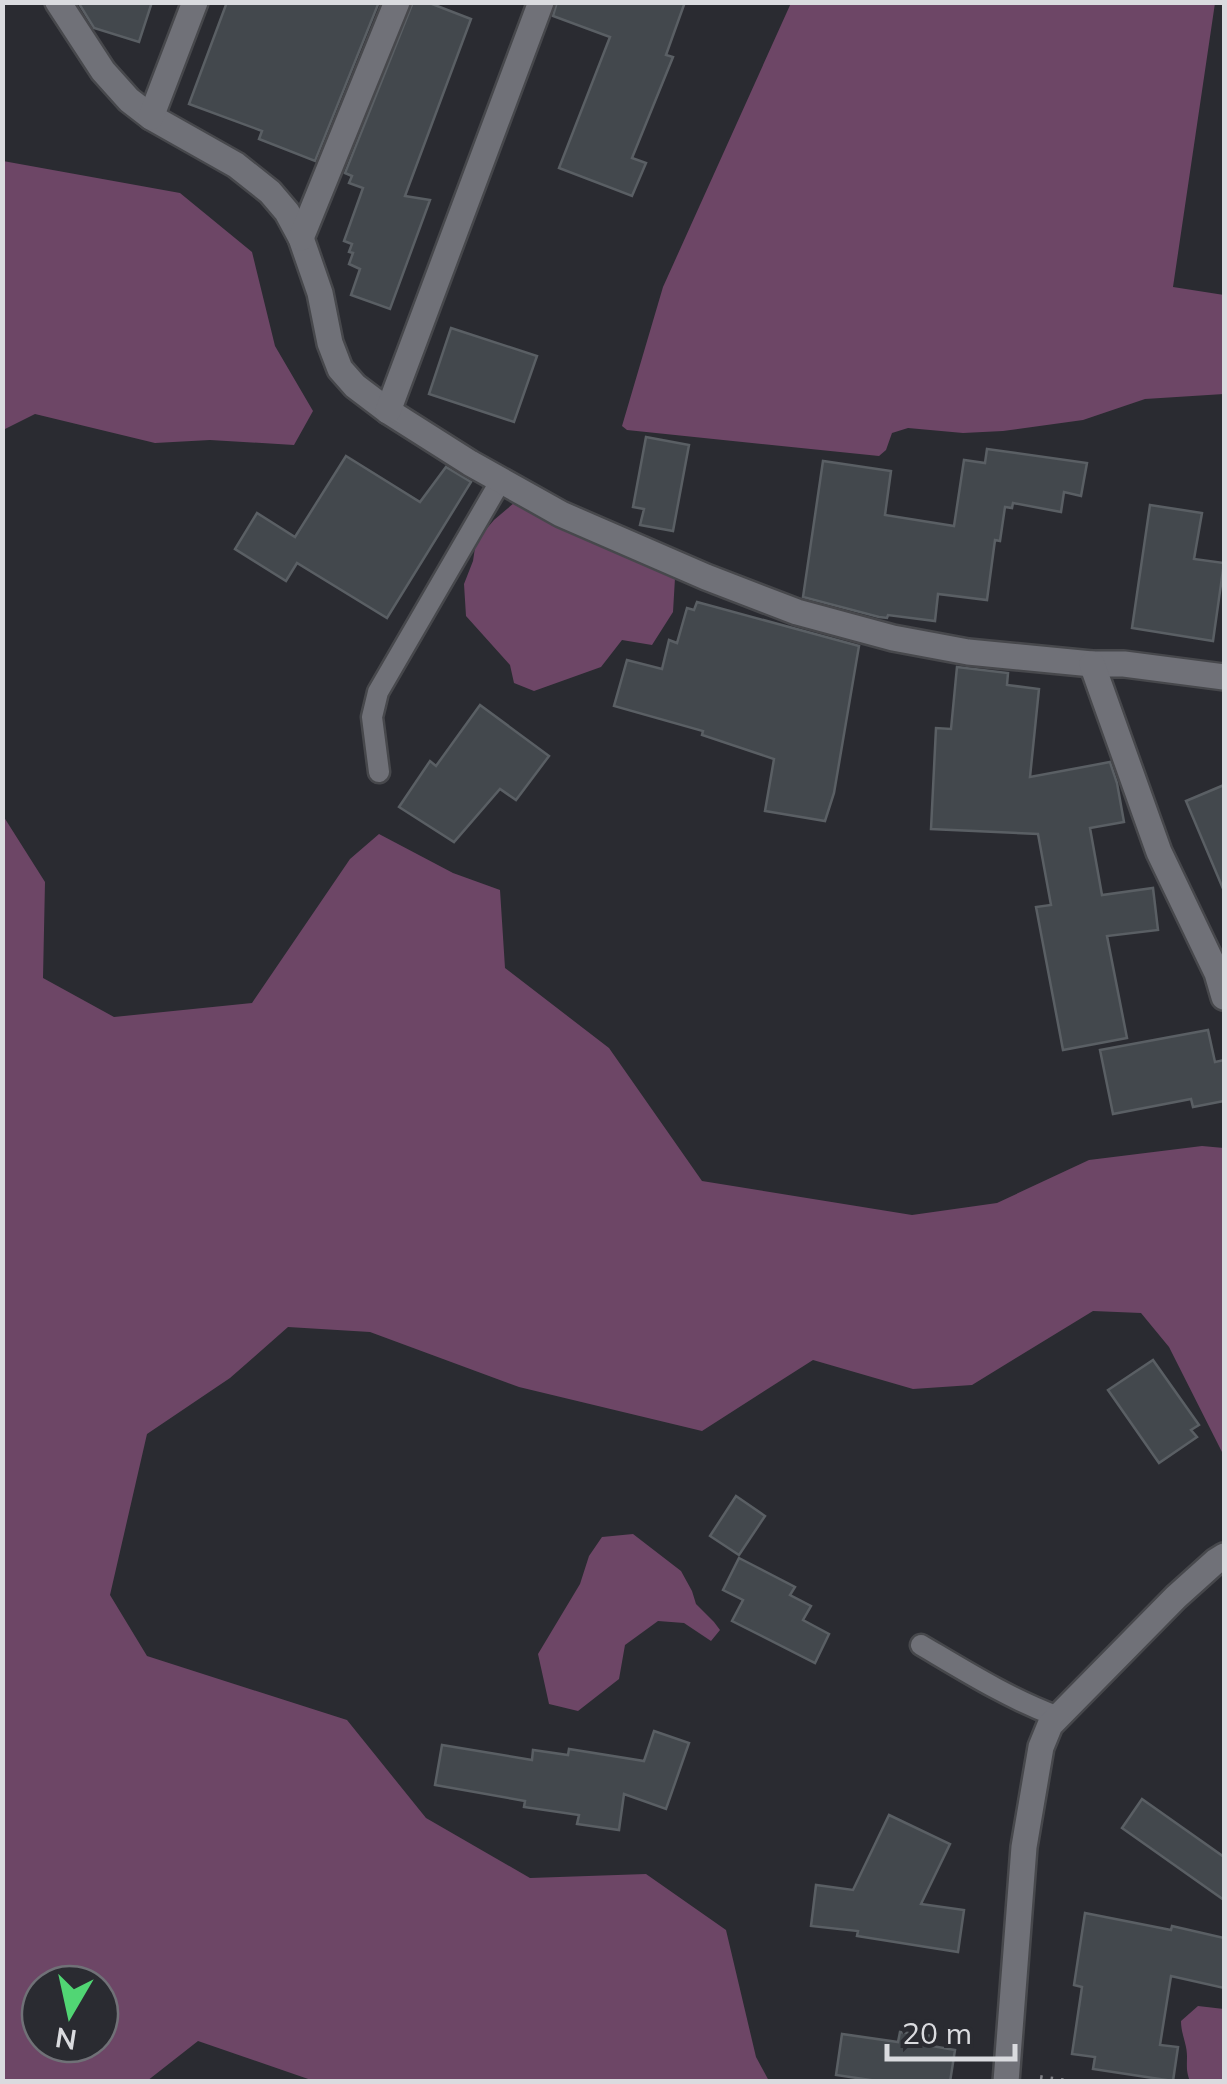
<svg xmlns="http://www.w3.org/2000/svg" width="1227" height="2084" font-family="Mulish,sans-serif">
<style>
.green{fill:#6d4666;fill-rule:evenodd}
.building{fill:#43484d;stroke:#5a5f64;stroke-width:2.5}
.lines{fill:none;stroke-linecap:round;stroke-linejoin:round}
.service-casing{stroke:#47484c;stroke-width:25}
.minor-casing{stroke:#47484c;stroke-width:30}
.path{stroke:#808186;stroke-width:6;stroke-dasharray:2.5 8;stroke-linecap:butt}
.service{stroke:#707178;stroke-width:20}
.minor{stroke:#707178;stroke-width:25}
</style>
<rect width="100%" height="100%" fill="#2a2b31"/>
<g class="green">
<polygon points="791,3 1215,3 1173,287 1224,295 1224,394 1145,399 1083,420 1003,431 963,433 908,428 892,433 886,450 879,456 627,430 622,426 663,287"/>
<polygon points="3,161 180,193 252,252 275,346 313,411 294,445 210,440 155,443 35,414 3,430"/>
<polygon points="514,503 535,515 549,515 675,578 673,612 652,645 622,640 601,667 534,691 514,683 510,665 466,616 464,584 473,561 476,541 494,520"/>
<path d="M2,814L45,882L43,978L114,1017L252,1003L350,859L379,834L453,873L500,890L505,968L609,1048L702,1181L912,1215L997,1203L1089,1160L1202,1146L1224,1148V1456L1169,1347L1141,1313L1093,1311L972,1385L913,1389L813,1360L702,1431L519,1387L370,1332L288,1327L230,1378L147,1434L110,1595L147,1656L347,1720L426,1818L530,1878L646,1874L726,1930L756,2057L769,2081H314L198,2041L147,2081H3ZM40,1984H100V2044H40Z"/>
<polygon points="633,1534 681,1571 692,1591 696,1604 714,1622 720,1630 711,1641 684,1623 658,1621 625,1645 619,1679 578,1711 549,1704 538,1654 580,1584 589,1556 602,1537"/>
<path d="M1198,2006L1224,2009V2081H1190C1186,2071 1187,2067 1187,2056C1187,2044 1181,2034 1181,2021Z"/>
</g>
<g class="building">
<polygon points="78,2 152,2 139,42 94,28"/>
<polygon points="227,2 379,2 315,161 259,139 262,131 189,104"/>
<polygon points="413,2 427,2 471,19 405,196 430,200 390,309 351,295 360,269 349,264 353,253 349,252 352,244 344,241 363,188 349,183 352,176 345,173"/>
<polygon points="557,2 685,2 666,55 673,57 632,158 646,163 632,196 559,168 610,37 553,16"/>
<polygon points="451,328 537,356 514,422 429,394"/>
<polygon points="646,437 689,445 673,531 640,525 644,509 633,507"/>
<polygon points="987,449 1087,463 1081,496 1064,492 1061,512 1013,503 1012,508 1005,507 1000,541 995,540 987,600 938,594 935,621 888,615 887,618 879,617 803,597 823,461 891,471 885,515 954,526 964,460 985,463"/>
<polygon points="346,456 420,502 446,467 471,482 387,618 297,563 286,581 235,549 257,513 295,537"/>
<polygon points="1150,505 1202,513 1194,559 1224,563 1213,641 1132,628"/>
<polygon points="697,602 859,646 834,793 825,821 765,811 774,759 702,735 703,731 614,706 627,660 662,669 669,640 677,643 687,608 694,610"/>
<polygon points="957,667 1008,673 1007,685 1039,689 1030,777 1110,762 1117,783 1124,822 1090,828 1102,895 1153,888 1158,930 1107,936 1127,1038 1063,1050 1036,907 1051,905 1038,834 931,829 936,728 951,729"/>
<polygon points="480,705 549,756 516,800 500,789 454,842 399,807 430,761 436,766"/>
<polygon points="1224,785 1224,891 1186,801"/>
<polygon points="1208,1030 1215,1062 1224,1060 1224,1101 1193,1107 1191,1099 1113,1114 1100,1050"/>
<polygon points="1153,1360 1199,1425 1191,1430 1197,1437 1159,1463 1108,1390"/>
<polygon points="736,1496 765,1516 739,1555 710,1536"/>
<polygon points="739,1558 795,1587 790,1595 811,1606 803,1620 829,1634 815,1663 732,1621 743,1600 723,1590"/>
<polygon points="654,1731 689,1743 666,1809 624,1794 619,1830 577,1824 579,1815 524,1807 525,1801 435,1785 442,1745 532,1760 533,1750 568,1755 569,1749 644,1761"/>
<polygon points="1142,1799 1224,1857 1224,1900 1122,1828"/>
<polygon points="889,1815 950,1844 921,1904 964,1910 958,1952 857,1936 858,1931 811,1926 816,1885 853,1890"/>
<polygon points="1085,1913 1171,1930 1172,1926 1224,1938 1224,1988 1171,1976 1160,2045 1178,2047 1173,2081 1093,2069 1095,2057 1072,2054 1082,1987 1074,1985"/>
<polygon points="900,2032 933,2036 932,2046 955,2050 950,2082 884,2082 836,2075 842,2034 898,2042"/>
</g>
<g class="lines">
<defs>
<g id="service">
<polyline points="379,772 372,717 378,692 501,480"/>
<path d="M921,1645C965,1671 1008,1698 1056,1716"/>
</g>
<g id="minor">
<polyline points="58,2 103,71 129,100 151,117 236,165 270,192 287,212 301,238 320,293 330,343 340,369 355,386 388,411 470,463 561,514 706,577 797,612 893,638 968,652 1092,664 1124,664 1224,677"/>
<polyline points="151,117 195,2"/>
<polyline points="301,238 397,2"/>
<polyline points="388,411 541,2"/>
<polyline points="1092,664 1159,852 1217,973 1224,997"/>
<polyline points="1006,2082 1024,1847 1041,1747 1050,1725 1176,1597 1216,1561 1224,1556"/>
</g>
</defs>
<use href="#service" class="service-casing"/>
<use href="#minor" class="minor-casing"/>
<polyline class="path" points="1040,2078 1068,2082"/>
<use href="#service" class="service"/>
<use href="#minor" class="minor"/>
</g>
<rect width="1227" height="2084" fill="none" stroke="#dadbdf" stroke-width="10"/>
<g transform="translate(70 2014) rotate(189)"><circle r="48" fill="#2a2b31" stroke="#707177" stroke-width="2.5"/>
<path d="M0-8L18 38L0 25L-18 38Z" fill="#51d674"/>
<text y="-15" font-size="28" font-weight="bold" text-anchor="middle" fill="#dadbdf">N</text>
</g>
<path d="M887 2044v15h128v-15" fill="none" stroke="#dadbdf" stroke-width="5"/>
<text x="902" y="2044" font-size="30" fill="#dadbdf" stroke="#2a2b31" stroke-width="8" paint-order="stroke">20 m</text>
</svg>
